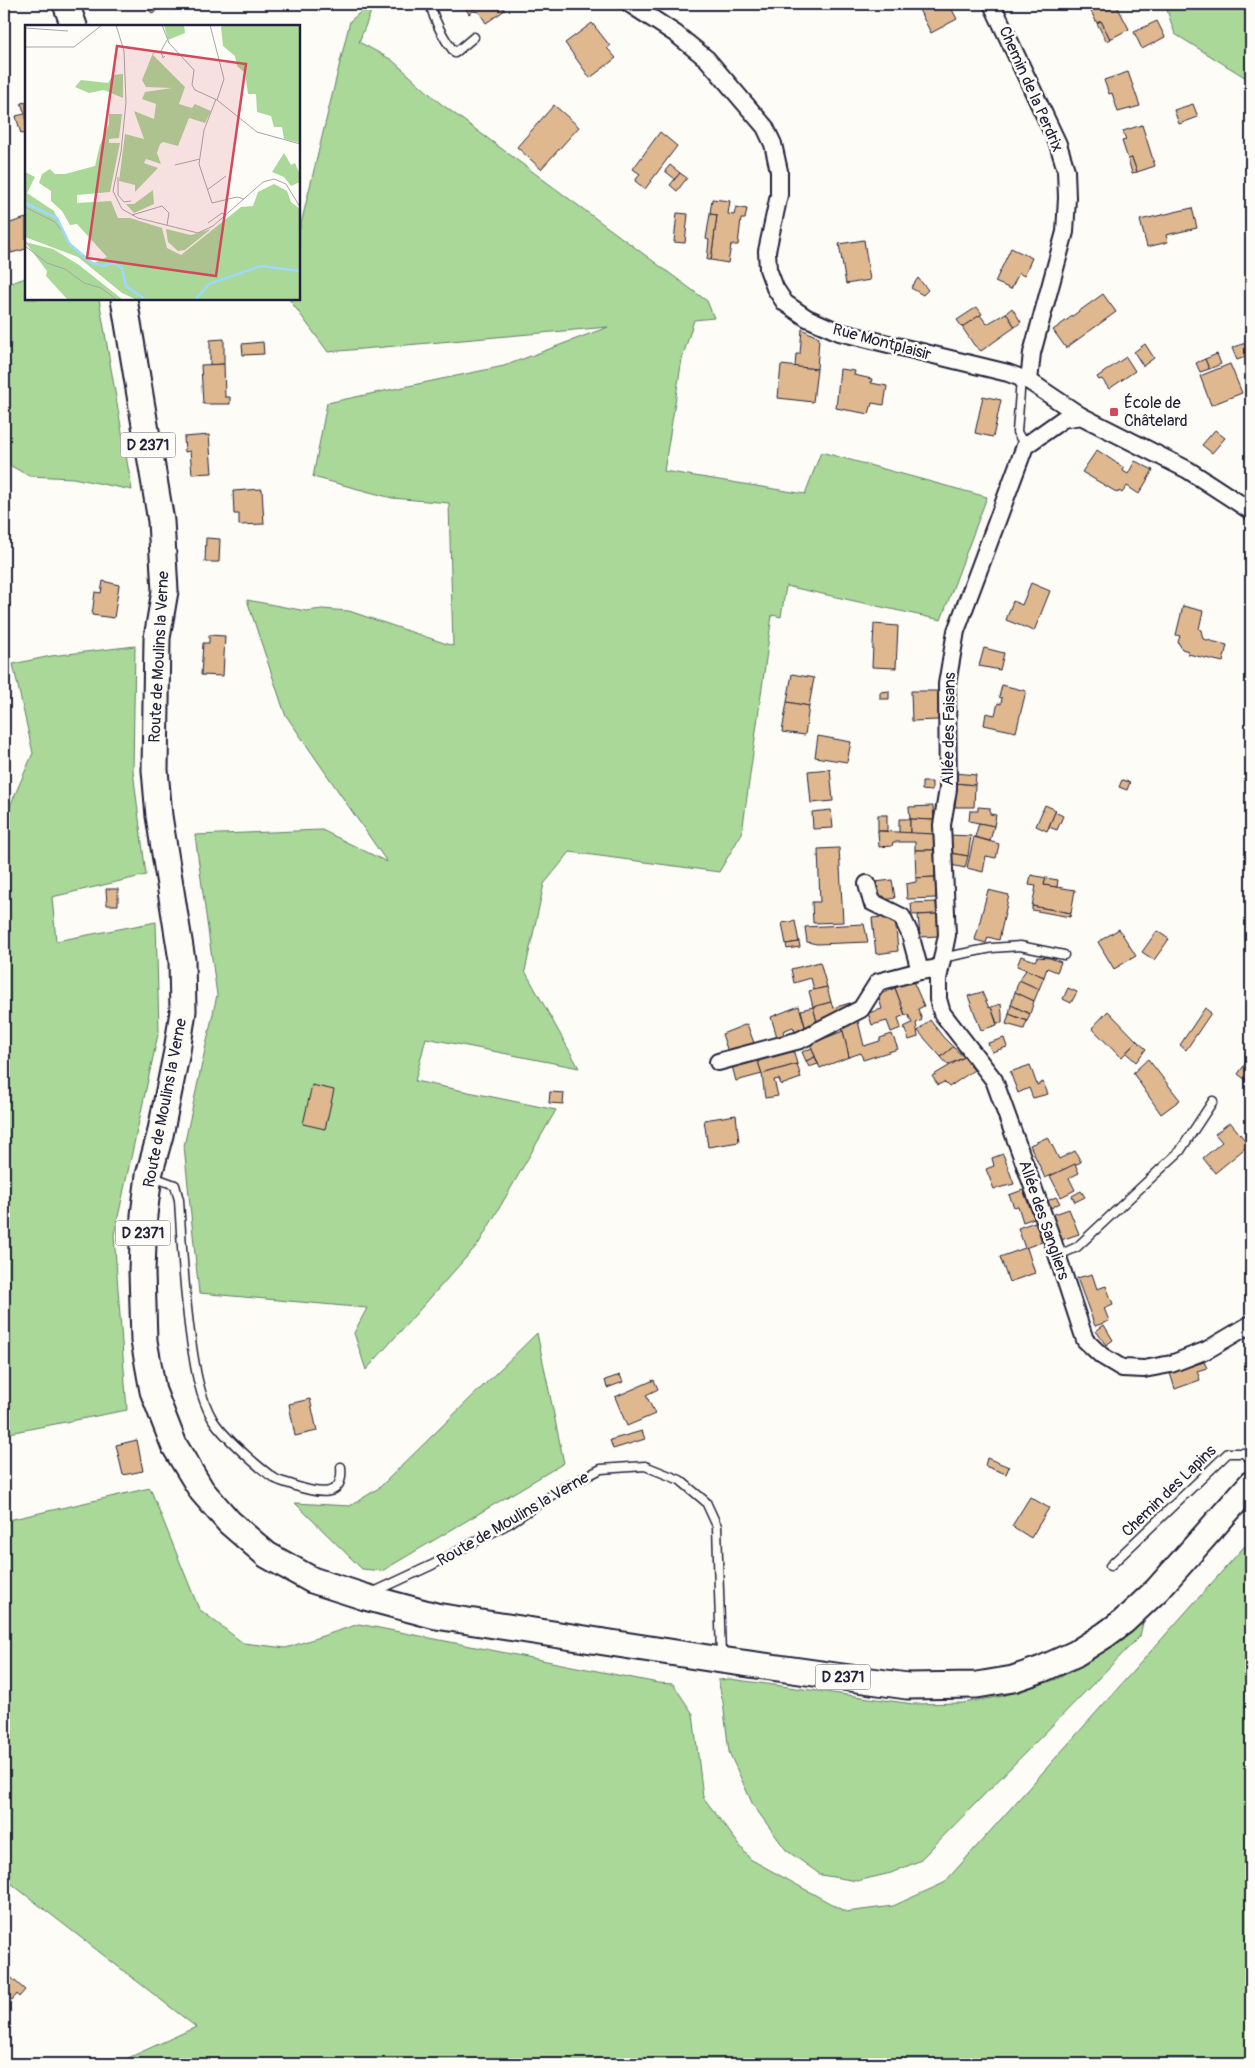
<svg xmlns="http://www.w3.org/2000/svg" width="1255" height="2068" font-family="Pangolin,sans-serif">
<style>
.green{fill:#a9d898;stroke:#667d6a}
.building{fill:#dfb890;stroke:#22223b}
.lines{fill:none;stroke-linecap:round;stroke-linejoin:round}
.service-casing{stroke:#22223b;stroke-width:11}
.minor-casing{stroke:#22223b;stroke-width:20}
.primary-casing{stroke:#22223b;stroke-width:29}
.service{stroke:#fdfcf7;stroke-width:8}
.minor{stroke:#fdfcf7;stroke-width:16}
.primary{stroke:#fdfcf7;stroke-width:25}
.poi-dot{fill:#d1495b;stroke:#fdfcf7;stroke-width:2}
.labels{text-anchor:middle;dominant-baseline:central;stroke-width:5;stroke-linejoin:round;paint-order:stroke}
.shield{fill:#fdfcf7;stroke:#646373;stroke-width:1}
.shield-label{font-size:15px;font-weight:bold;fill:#22223b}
.street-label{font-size:16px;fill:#22223b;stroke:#fdfcf7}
.poi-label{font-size:16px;fill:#22223b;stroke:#fdfcf7;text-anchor:start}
.inset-river{fill:none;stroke:#9ed8fe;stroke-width:2.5}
.inset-road{fill:none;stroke:#a5a5ac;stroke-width:1}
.view{fill:#d1495b;fill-opacity:0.15;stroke:#d1495b;stroke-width:2.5}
.inset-edge{fill:none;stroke:#22223b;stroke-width:2.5}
</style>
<rect width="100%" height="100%" fill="#fdfcf7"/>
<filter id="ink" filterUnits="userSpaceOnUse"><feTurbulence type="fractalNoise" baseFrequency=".02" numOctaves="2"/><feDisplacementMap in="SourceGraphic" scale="10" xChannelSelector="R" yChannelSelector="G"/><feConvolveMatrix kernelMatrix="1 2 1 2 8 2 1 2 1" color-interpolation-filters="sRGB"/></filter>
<g filter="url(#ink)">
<g class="green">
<polygon points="370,4 374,4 359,42 392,60 440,103 707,301 714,318 694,320 682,359 664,471 805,494 821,452 987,497 941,620 786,586 781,617 772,615 742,833 719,872 570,852 544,884 525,971 579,1068 426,1038 415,1081 556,1110 479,1243 366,1370 354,1333 367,1308 199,1293 184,1146 217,995 195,835 322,830 387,862 285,714 247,600 306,611 322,609 349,611 453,646 449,503 392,498 313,477 327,403 504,366 608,327 328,352 289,299 299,299 299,232 350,21"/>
<polygon points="1165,4 1251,4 1251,81 1175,34"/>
<polygon points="26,278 26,299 99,299 132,490 73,478 29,476 4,462 4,285"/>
<polygon points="135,646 133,771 146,875 52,897 56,941 156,922 159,1030 114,1235 127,1410 4,1434 4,820 33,753 13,664 51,656"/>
<polygon points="537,1333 564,1463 382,1571 362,1569 295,1503 350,1506 379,1488"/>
<polygon points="150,1488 199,1609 243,1643 286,1648 359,1624 658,1683 673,1684 693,1714 703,1797 750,1859 846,1912 893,1906 944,1883 1251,1539 1251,2064 115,2064 196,2027 4,1878 4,1521"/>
<polygon points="1143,1623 1140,1636 919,1861 891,1873 857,1881 821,1875 786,1850 753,1805 729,1752 723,1702 718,1680 730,1679 913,1704 963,1703 1003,1696 1057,1679 1092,1660"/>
</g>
<g class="building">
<polygon points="142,4 162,4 153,14"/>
<polygon points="463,4 501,4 505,10 486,23 479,12 473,11 469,14"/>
<polygon points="916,4 949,4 957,19 931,33"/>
<polygon points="1087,4 1116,4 1129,29 1110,39 1101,21 1097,23"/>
<polygon points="1101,21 1110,39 1106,41 1097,23"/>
<polygon points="1157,21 1165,37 1142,49 1134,32"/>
<polygon points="592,23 610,46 607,48 616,58 590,78 565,43"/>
<polygon points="1128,72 1140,106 1118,112 1112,93 1109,94 1104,80"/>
<polygon points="26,102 26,133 21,134 16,116 25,114 21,103"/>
<polygon points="1193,104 1198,117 1179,124 1174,110"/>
<polygon points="554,105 579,127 541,169 517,147"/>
<polygon points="1142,125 1155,166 1137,172 1132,158 1128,159 1122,141 1126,140 1123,131"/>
<polygon points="660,132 677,146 645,189 635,181 640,174 633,169"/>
<polygon points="1132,158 1137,172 1132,173 1128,159"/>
<polygon points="670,165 680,173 675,179 665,171"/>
<polygon points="680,173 687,178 677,191 670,185"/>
<polygon points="712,199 730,201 728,214 734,215 736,207 747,209 745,219 741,219 738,245 731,245 728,263 711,260 717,215 710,214"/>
<polygon points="1192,208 1197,228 1166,235 1168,242 1147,247 1140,220"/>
<polygon points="677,213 688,214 685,243 674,242"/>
<polygon points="710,214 717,215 711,260 707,260 709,240 706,239"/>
<polygon points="26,218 26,249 11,253 4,225"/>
<polygon points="864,240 870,280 846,284 839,244"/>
<polygon points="1011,248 1032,258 1024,276 1019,273 1011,289 995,282"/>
<polygon points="918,278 928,290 923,295 911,288"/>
<polygon points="1103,294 1116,312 1066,348 1053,330"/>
<polygon points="977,307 982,314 962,327 957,320"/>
<polygon points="1012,308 1021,322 1015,327 1006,313"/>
<polygon points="1006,313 1015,327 981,351 974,345 962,327 980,315 987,324"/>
<polygon points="802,329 819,338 817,369 795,367 796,354 800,354"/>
<polygon points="224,339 224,364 210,365 210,340"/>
<polygon points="263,342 264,354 243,355 242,344"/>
<polygon points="1248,342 1251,355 1237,360 1232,348"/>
<polygon points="1145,344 1154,358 1143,366 1134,352"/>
<polygon points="1217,354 1221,364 1209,369 1205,359"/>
<polygon points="1126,357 1135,371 1109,389 1102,379 1099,380 1097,377"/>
<polygon points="1205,359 1209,369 1200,372 1196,363"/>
<polygon points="224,364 225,397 230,397 230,404 203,404 201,365"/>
<polygon points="1230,364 1242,393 1211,405 1200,376"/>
<polygon points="781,365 817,369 813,402 778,398"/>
<polygon points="840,369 855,371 854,375 872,379 871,383 887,386 884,405 872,403 869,414 836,408"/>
<polygon points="983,396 1001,400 993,437 975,433"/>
<polygon points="1215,430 1225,438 1212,453 1202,445"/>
<polygon points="209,435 212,473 192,474 190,451 185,452 184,437"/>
<polygon points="1097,450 1124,468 1123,471 1128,474 1135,461 1153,470 1139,494 1127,486 1122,493 1119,491 1118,493 1082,472"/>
<polygon points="262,489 264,524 239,525 239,514 234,514 233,491"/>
<polygon points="206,538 220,539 219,562 205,562"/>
<polygon points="103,581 119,585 114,618 92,615 95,592 101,593"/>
<polygon points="1031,583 1050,591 1034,631 1006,620 1013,601 1022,605"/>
<polygon points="1183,606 1203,611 1199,629 1201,630 1203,639 1227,645 1223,662 1188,654 1188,651 1182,649 1178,642 1180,636 1176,635"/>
<polygon points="874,624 898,626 896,668 872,667"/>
<polygon points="209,635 225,636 223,676 201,675 203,643 209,643"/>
<polygon points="984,648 1004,653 1000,670 979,666"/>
<polygon points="792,674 814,678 809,706 787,702"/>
<polygon points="1002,685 1026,691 1016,732 984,725 986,713 995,715 998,703 1001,704 1002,698 999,697"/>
<polygon points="889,691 889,699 880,699 880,692"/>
<polygon points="911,691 938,691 938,720 912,721"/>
<polygon points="787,702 809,706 805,735 782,732"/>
<polygon points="818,736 851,742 847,762 815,757"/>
<polygon points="830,769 833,801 811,803 808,771"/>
<polygon points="955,773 976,775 975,785 954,783"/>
<polygon points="1122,780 1130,782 1127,790 1119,787"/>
<polygon points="922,782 932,782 932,791 922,790"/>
<polygon points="954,783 975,785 974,807 955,807"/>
<polygon points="1045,805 1056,810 1047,831 1036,826"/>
<polygon points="933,806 934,820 910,819 909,807"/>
<polygon points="978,807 990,808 990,814 996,815 994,826 969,821 970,811 978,811"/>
<polygon points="831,810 833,828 813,829 812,812"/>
<polygon points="1055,812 1063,816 1057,830 1049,827"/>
<rect x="878" y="815" width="9" height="16"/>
<polygon points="899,819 910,819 910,834 899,833"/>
<polygon points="910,819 934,820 934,834 910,834"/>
<polygon points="979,823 994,826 990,841 975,837"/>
<polygon points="878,831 934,834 934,850 915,850 915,842 893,842 892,846 879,847"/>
<polygon points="949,835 971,836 968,856 950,853"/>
<polygon points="974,837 999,844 996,858 986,856 983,872 967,868"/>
<polygon points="839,848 843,922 813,923 812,902 820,902 818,849"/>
<polygon points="915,850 934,850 935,877 916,878"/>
<polygon points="950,853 968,856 965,868 951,865"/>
<polygon points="1031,875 1046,878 1044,885 1075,890 1071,913 1032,906 1036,886 1029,885"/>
<polygon points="935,877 936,898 907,899 906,884 916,882 916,878"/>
<polygon points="1046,878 1058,880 1057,887 1044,885"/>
<polygon points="892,880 895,898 885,900 884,896 876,897 875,882"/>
<polygon points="106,889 118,889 118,905 107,905"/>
<polygon points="988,890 1009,895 999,940 988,937 986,943 975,940"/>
<polygon points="936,902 937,914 912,915 911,903"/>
<polygon points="1032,906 1071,913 1070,917 1032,910"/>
<polygon points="937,914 938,936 920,937 918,915"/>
<polygon points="895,916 898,951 876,954 872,918"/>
<polygon points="795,921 799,942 786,944 782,923"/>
<polygon points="864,924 868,942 817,944 807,942 805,927"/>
<polygon points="1119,929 1136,956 1114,969 1098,942"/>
<polygon points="1157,931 1169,939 1154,960 1142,952"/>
<polygon points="799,942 800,947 787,949 786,944"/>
<polygon points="1021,956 1035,961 1037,957 1050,958 1061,962 1057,972 1047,968 1044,977 1017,966"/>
<polygon points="820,962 827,987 814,990 811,978 794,983 791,969"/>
<polygon points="1026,970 1044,977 1039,989 1019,980"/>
<polygon points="1019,980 1039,989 1034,1001 1015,992"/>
<polygon points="913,981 924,1006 918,1009 922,1020 916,1023 918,1037 909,1040 904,1027 912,1023 908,1014 905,1015 895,988"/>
<polygon points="827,987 831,1002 813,1007 809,991"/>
<polygon points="895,988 905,1015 898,1018 901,1028 891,1032 887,1021 872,1025 868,1013 882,1009 878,995"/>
<polygon points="1068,988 1077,992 1071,1003 1063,999"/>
<polygon points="982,992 989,1008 991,1007 997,1025 981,1030 968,996"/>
<polygon points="1015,992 1034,1001 1030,1014 1011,1005"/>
<polygon points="831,1002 833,1008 850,1003 851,1009 817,1022 813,1007"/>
<polygon points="1001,1004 1002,1014 1002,1023 997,1023 991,1007"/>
<polygon points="1011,1005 1030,1014 1027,1021 1009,1014"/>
<polygon points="799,1006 806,1030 796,1034 793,1027 783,1031 785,1037 778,1040 771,1017"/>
<polygon points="813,1007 817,1022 811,1024 812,1028 806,1030 801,1010"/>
<polygon points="1205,1008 1211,1013 1186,1050 1180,1045"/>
<polygon points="1108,1011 1137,1041 1121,1058 1092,1028"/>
<polygon points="1009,1014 1027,1021 1024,1029 1006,1024"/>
<polygon points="857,1017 864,1046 880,1041 880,1038 892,1034 898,1049 863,1060 861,1053 849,1057 841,1023"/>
<polygon points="930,1020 943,1037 953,1047 941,1057 918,1031"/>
<polygon points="747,1024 754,1043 728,1052 722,1034"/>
<polygon points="843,1031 849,1057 820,1068 810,1044"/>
<polygon points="1004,1038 1007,1047 992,1052 988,1043"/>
<polygon points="1137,1041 1146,1049 1136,1062 1126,1053"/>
<polygon points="953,1047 964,1057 948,1065 941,1057"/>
<polygon points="812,1048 815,1057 806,1061 802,1052"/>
<polygon points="793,1049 797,1064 762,1074 757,1059"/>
<polygon points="1251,1056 1251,1084 1238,1074"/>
<polygon points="815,1057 818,1064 809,1067 806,1061"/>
<polygon points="964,1057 974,1070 949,1087 944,1082 938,1085 932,1076"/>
<polygon points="757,1059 762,1074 736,1081 732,1066"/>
<polygon points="1148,1059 1180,1100 1161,1114 1133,1073"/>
<polygon points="797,1064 801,1078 781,1085 779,1079 774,1080 778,1096 765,1098 762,1074"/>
<polygon points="1030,1065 1037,1085 1043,1082 1048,1094 1033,1098 1029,1088 1018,1093 1010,1072"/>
<polygon points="312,1085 334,1090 325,1129 303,1124"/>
<polygon points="550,1092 564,1093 563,1104 549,1103"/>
<polygon points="736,1115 739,1142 708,1147 704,1120"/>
<polygon points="1230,1122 1249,1145 1215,1173 1203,1158 1222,1142 1215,1134"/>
<polygon points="1048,1137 1059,1159 1075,1151 1081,1162 1045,1178 1030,1145"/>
<polygon points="1003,1154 1014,1184 994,1189 986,1169 994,1166 992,1158"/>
<polygon points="1075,1164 1079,1173 1069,1178 1075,1190 1061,1197 1050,1176"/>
<polygon points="1023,1190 1034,1218 1023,1222 1018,1206 1014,1207 1009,1195"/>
<polygon points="1081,1191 1085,1197 1075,1202 1072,1196"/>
<polygon points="1056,1197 1060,1203 1051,1208 1047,1201"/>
<polygon points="1069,1209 1079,1234 1061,1240 1052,1215"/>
<polygon points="1035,1222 1042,1242 1025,1248 1018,1228"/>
<polygon points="1025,1248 1027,1248 1035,1273 1009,1282 1000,1257"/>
<polygon points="1092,1274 1097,1289 1106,1286 1113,1304 1104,1308 1109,1321 1095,1326 1077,1278"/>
<polygon points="1104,1325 1113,1340 1106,1345 1096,1331"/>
<polygon points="1204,1362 1207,1368 1197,1371 1200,1380 1175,1389 1170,1373"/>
<polygon points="620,1375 623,1382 607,1388 605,1380"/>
<polygon points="654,1380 658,1389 646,1395 655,1414 627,1426 615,1397"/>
<polygon points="310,1399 317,1431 295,1436 289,1404"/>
<polygon points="642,1431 645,1439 613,1449 610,1440"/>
<polygon points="137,1440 143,1471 123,1475 116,1445"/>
<polygon points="987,1458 1009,1467 1006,1474 985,1466"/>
<polygon points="1030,1497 1049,1508 1031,1538 1012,1526"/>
<polygon points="5,1972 25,1990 19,1997 17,1994 12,2000 4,1993"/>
</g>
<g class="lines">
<defs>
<g id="service">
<path d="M430,4C435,23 443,38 455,53L474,37"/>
<polyline points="1021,378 1017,432 1025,446"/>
<polyline points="941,958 992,948 1020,946 1064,955"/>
<path d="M153,1177L175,1185L179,1200C182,1247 184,1293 191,1340C195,1368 199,1396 213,1420C223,1436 258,1467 274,1478C280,1482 289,1483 295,1486C317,1493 344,1500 341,1467"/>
<polyline points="1057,1256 1077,1247 1180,1151 1213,1101"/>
<polyline points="1110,1566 1228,1453 1243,1453 1251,1459"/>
<polyline points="374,1592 432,1565 510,1523 558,1491 601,1469 645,1466 680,1480 706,1502 717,1526 721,1656"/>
</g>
<g id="minor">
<polyline points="630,4 676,34 707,59 765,127 773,144 779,171 779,195 767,251 768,269 775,288 785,303 807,318 839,332 1008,373 1029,381 1081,416 1188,470 1251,511"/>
<polyline points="992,4 1058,144 1066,170 1067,198 1065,232 1032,353 1029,381"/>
<polyline points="1081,416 1063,419 1025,446 956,631 947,684 948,789 942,825 947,935 938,979 938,999 942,1013 994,1080 1053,1242 1085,1340 1102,1356 1122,1368 1144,1369 1171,1364 1207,1350 1251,1324"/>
<polyline points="867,884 872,902 902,917 910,934 920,971"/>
<polyline points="718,1062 800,1040 861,1009 878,982 920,971 940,968"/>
</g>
<g id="primary">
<polyline points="66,4 74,26"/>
<polyline points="124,299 161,521 165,591 157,638 155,770 159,816 182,960 183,1011 177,1051 160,1135 149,1175 144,1215 142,1271 144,1341 153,1391 174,1445 202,1491 229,1522 267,1555 312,1580 365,1597 436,1616 721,1660 907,1686 977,1685 1013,1679 1042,1669 1075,1654 1105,1635 1124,1621 1157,1590 1251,1484"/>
</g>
</defs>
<use href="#service" class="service-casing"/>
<use href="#minor" class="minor-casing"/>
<use href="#primary" class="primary-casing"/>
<use href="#service" class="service"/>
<use href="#minor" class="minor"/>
<use href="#primary" class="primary"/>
</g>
</g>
<rect class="poi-dot" x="1109" y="407" width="10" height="10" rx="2.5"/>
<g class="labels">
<g class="shield">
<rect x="120.5" y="432.5" width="55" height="25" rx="4"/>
<rect x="115.5" y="1220.5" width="55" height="25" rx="4"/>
<rect x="815.5" y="1664.5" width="55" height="25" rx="4"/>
</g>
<g class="shield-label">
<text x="148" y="445">D 2371</text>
<text x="143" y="1233">D 2371</text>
<text x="843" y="1677">D 2371</text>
</g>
<g class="street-label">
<text transform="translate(1031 89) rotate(66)">Chemin de la Perdrix</text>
<text transform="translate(882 342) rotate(15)">Rue Montplaisir</text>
<text transform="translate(159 657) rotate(-87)">Route de Moulins la Verne</text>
<text transform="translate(949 729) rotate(-89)">Allée des Faisans</text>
<text transform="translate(165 1103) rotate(-79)">Route de Moulins la Verne</text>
<text transform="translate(1044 1220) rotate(71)">Allée des Sangliers</text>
<text transform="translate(1169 1491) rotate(-44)">Chemin des Lapins</text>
<text transform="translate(513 1519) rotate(-30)">Route de Moulins la Verne</text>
</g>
<g class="poi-label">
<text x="1124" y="403">École de<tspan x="1124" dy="18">Châtelard</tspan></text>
</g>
</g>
<g transform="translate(25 25)">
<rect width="275" height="275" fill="#fdfcf7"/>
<path d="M139,0H159L160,8L143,15ZM200,0H275V118L259,114L257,102H249L246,91L232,87L231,69H223L220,48L212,41L210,31L198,21L196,2ZM131,26L128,30L160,62L154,79L167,83L170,79L186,86L180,98L164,93L153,121L138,117L135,119L132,128L136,139L121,134L119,138L133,143L110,167V160L94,156L100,109L119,114L109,86L129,94L131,79L117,74L120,67L147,63L121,62L117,55L128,28ZM98,49V73L79,65L64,68L50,62L56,55L83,58L88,50ZM84,89H97L94,113L84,114V118H95L85,167L52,170V178L86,176L93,193H105L137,203L142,223L156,230L216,182L228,181L233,167L249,159L262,166L266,177L275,184V275H112L97,268L53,232L0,212V147L10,152L2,168L29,186L43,216L69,238L82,232L52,199L45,200L37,186L26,176V166L14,158L17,149L25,144L30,149H40L70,141L75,120L84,99ZM259,128L266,140L270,138L275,150V157L266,161L259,152L247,147ZM128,165L129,179L109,188L101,179H109ZM141,204L166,210L186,204L160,225L153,226L143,217ZM0,217L28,224L54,240L98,275H43L21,251L22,246Z" fill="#a9d898"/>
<path class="inset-river" d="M0,178L32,193L45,220L67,238L78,241L89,238L97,243L101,261L121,275M170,275L184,259L236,241L275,246"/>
<path class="inset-road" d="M91,0L99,26L101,77L96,127L88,166L97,184L113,193L173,208L188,201L238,157L249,154L261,159L275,182M137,0L144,18L169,45L167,60L170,65L192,75L232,107L275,119M185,0L199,54L192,75M0,3L43,6M0,22H49L77,0M140,31L138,33L136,26L142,15M191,74L179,105L174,139L187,178L212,172L219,174M150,140L175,134M93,152V170L99,177L106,176M182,165L201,151M0,182L30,197L36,205M107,190L137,181L144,188L142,200M183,198L197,188L201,190M0,221L22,238L40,244L59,258L76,263L92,275"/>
<path class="view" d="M92,21L221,39L191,251L62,233Z"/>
<rect width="275" height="275" class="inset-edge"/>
</g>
<rect width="1255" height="2068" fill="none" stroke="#fdfcf7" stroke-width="20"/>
<rect x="10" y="10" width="1235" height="2048" fill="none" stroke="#22223b" stroke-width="2" filter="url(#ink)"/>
</svg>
